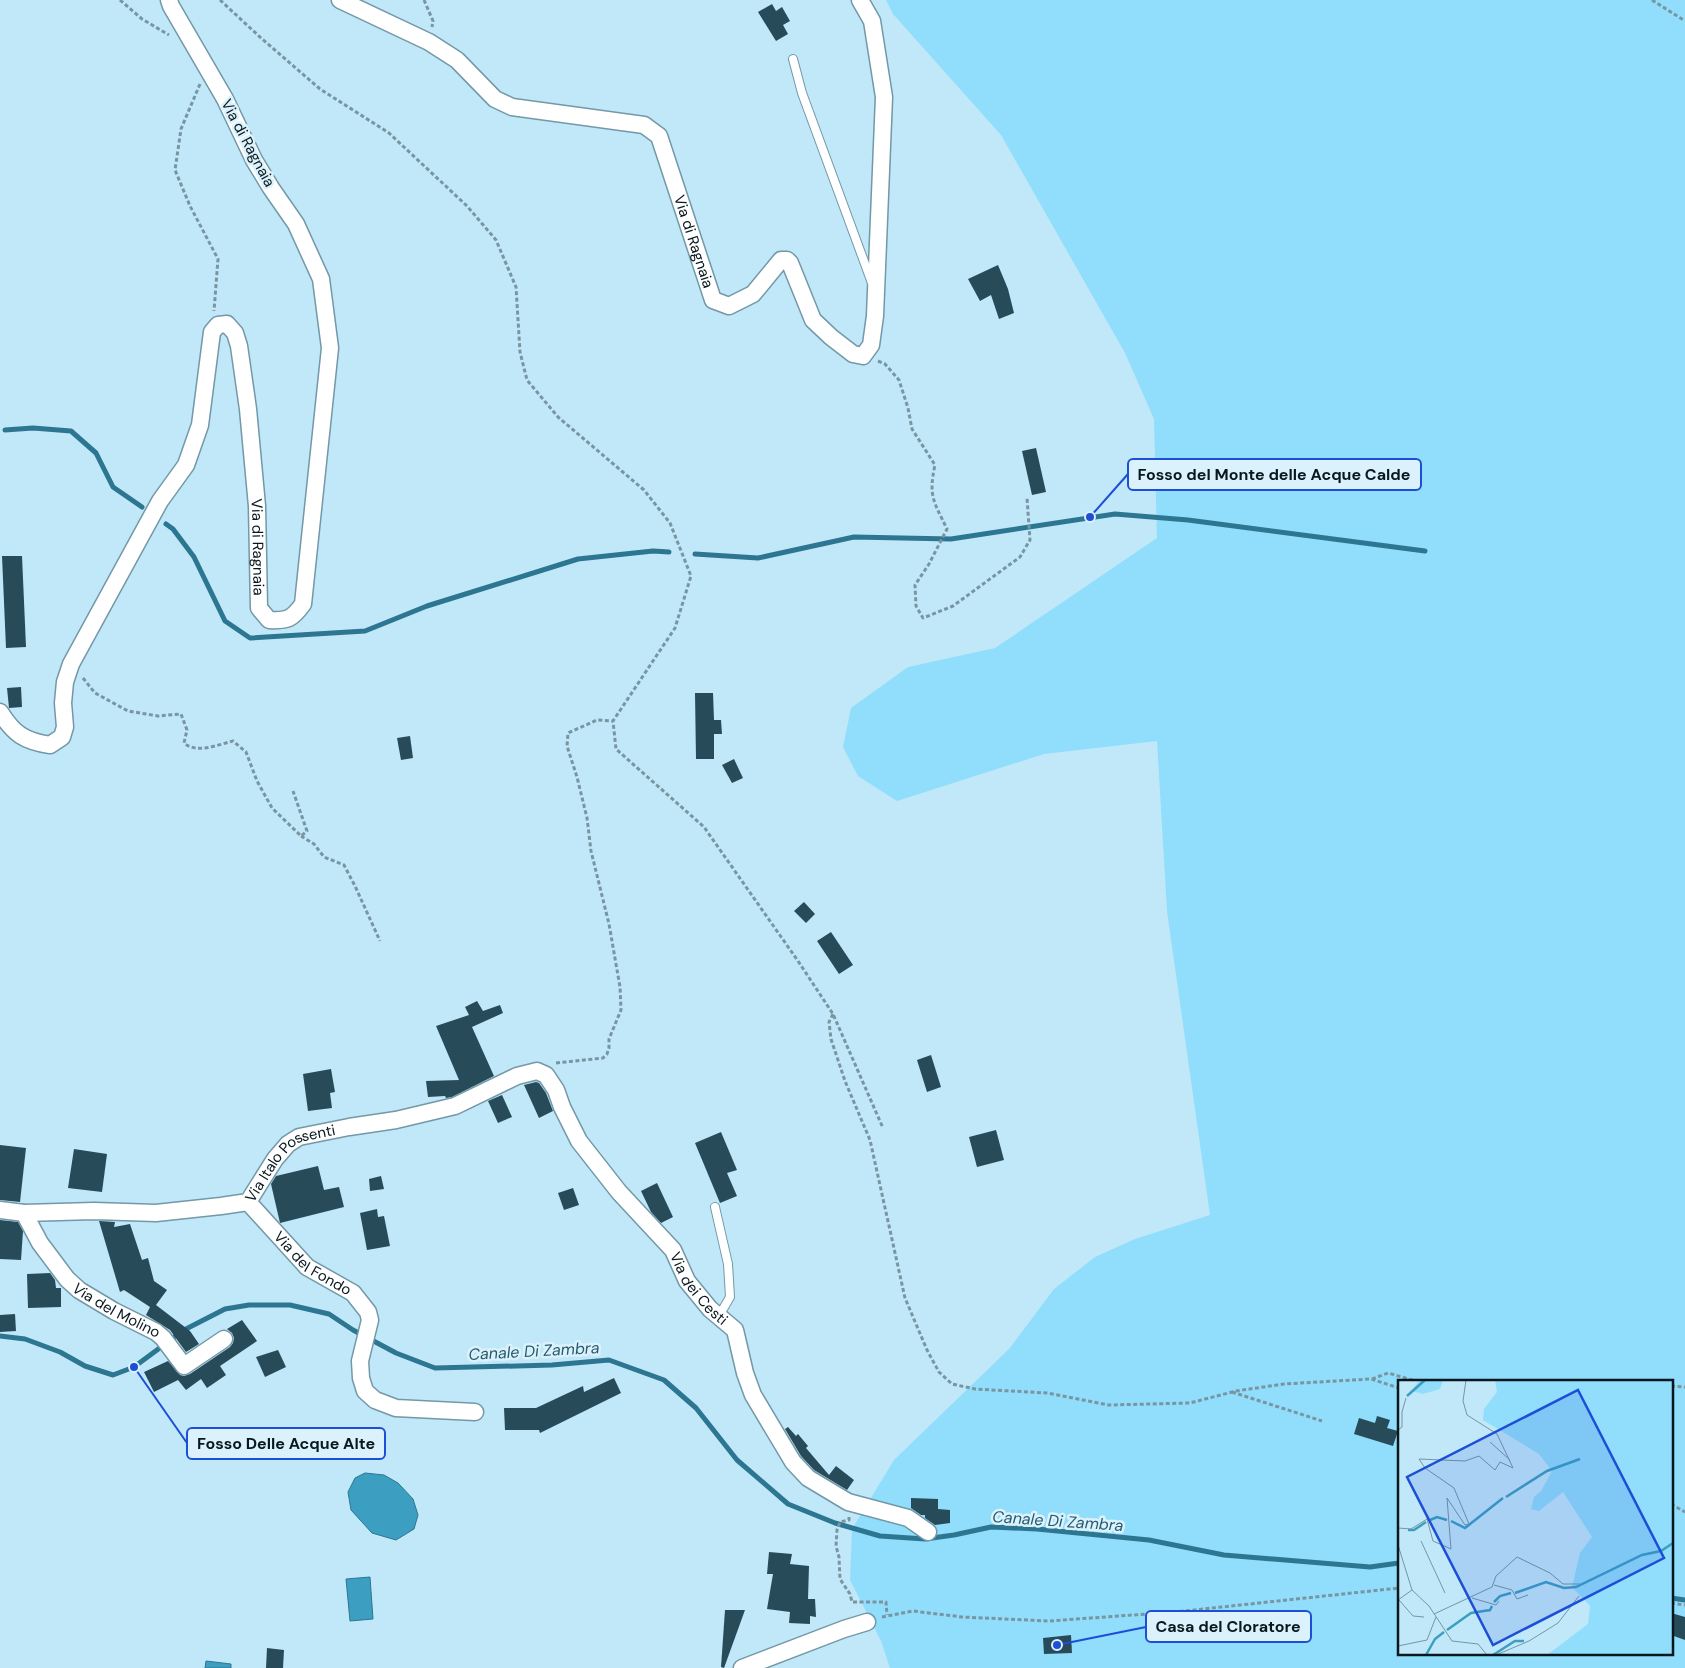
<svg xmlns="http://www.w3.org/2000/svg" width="1685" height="1668" font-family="'DM Sans',sans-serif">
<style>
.green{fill:#91ddfc;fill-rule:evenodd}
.water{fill:#3c9fc2;stroke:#2d7691}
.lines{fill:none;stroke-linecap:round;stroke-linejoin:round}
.stream{stroke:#2d7691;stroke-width:5}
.building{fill:#284b59}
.service-casing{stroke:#7398a7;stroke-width:10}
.minor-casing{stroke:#7398a7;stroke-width:19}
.path{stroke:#7896a2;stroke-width:3;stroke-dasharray:4 2.5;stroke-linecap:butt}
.service{stroke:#fff;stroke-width:8}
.minor{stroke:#fff;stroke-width:16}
.labels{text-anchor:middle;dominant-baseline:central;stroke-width:5;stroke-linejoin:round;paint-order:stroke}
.street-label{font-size:15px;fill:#09181e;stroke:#dbf2fc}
.water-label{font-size:16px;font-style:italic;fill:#265a6e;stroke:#dbf2fc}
.inset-river{fill:none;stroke:#3c9fc2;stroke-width:2.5}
.inset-road{fill:none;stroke:#7795a1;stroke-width:1}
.view{fill:#1d4ed8;fill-opacity:0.15;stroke:#1d4ed8;stroke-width:2.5}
.inset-edge{fill:none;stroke:#09181e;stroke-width:2.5}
.leader{fill:none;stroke:#1d4ed8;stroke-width:2}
.callout-dot{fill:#1d4ed8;stroke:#dbf2fc;stroke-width:2}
.callout{fill:#dbf2fc;stroke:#1d4ed8;stroke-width:2}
.callout-label{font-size:16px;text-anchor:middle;font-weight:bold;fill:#09181e}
</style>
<rect width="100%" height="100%" fill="#c1e8f8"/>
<path class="green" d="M886,0H1685V1668H890L881,1641L850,1580L852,1529L894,1460L1009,1349L1054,1289L1095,1257L1135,1239L1210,1215L1167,911L1157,741L1044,754L897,801L858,776L843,747L851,708L908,667L995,648L1157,538L1154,419L1125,353L1001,135L893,14ZM1399,1382H1671V1654H1399Z"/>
<g class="water">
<polygon points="365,1473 384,1475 398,1483 413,1499 418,1515 414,1529 396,1540 372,1533 351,1510 348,1492 355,1478"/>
<polygon points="370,1577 373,1619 350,1621 346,1579"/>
<polygon points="206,1661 231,1664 231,1668 205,1668"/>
</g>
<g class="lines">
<g class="stream">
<polyline points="5,430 33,428 71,431 96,453 113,487 142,507"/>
<polyline points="166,524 173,529 194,557 225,621 250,638 365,631 427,606 578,559 653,551 669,552"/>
<polyline points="695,554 758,558 854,537 951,539 1115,514 1188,520 1425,551"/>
<polyline points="0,1336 25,1339 60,1352 85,1366 113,1375 134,1367 184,1330 225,1309 249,1305 290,1305 329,1314 353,1330 396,1353 435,1368 552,1365 609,1360 664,1380 696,1408 737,1460 788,1504 835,1523 880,1536 925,1539 954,1535 991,1527 1037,1529 1149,1540 1224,1555 1370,1567 1399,1563"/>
<polyline points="1671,1598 1685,1600"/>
</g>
</g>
<g class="building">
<polygon points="772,4 776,11 782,7 790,21 783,25 788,34 776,41 758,12"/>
<polygon points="998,265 1008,289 1014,313 999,319 991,295 980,301 968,279"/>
<polygon points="1036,448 1046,492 1032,495 1022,451"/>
<polygon points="2,556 22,556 26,647 6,648"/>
<polygon points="21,687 22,707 9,708 7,688"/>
<polygon points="695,693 713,693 714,720 721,720 722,734 714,734 714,759 696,759"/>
<polygon points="410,736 413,758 401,760 397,738"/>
<polygon points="734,759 743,778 732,783 722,765"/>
<polygon points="804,902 815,914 806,923 794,911"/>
<polygon points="831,932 853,965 839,974 817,941"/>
<polygon points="477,1001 483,1011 500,1005 503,1013 472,1027 494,1076 452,1097 446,1098 445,1096 428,1097 426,1081 459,1080 436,1026 469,1015 465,1007"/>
<polygon points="931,1055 941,1087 927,1092 917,1060"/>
<polygon points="331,1069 335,1092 330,1093 332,1108 308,1111 303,1074"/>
<polygon points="536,1082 539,1083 546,1093 553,1111 539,1118 524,1085"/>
<polygon points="502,1095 512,1117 498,1123 488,1101"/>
<polygon points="996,1130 1004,1160 977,1167 969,1137"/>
<polygon points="721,1132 737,1170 727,1173 737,1196 720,1203 695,1143"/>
<polygon points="0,1145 26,1148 20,1202 0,1200"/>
<polygon points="74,1149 107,1154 102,1192 68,1188"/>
<polygon points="318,1166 324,1190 339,1187 344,1207 280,1223 271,1184 276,1176"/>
<polygon points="381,1176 384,1189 370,1191 369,1179"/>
<polygon points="657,1183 673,1217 661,1223 651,1212 641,1191"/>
<polygon points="573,1188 579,1205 564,1210 558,1193"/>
<polygon points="377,1209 378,1217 384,1216 390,1246 367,1250 360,1213"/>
<polygon points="0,1220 18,1222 23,1231 21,1260 0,1259"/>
<polygon points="99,1221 115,1222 114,1227 130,1224 142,1260 148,1258 154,1281 167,1290 156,1305 190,1331 199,1344 186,1352 170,1330 146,1315 150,1307 124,1290 120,1292"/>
<polygon points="50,1273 55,1280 56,1288 61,1288 61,1307 28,1308 27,1274"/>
<polygon points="15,1314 16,1331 0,1332 0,1315"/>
<polygon points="242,1320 257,1341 220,1366 226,1375 207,1388 201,1379 186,1390 178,1380 154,1392 144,1372 168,1361 180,1375 184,1376 190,1374 230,1347 233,1343 234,1338 232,1333 227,1329"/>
<polygon points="278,1350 286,1367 265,1377 256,1357"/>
<polygon points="614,1378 621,1393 540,1433 539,1430 505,1430 504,1408 536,1408 583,1386 584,1392"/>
<polygon points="1377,1416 1390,1420 1387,1428 1398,1431 1393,1446 1354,1434 1359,1418 1375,1423"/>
<polygon points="788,1427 796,1436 798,1434 808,1446 806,1448 829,1475 836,1466 854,1480 847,1490 814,1470 801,1456 785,1429"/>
<polygon points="911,1498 938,1499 938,1509 950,1510 950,1523 935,1525 925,1518 925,1515 921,1515 911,1508"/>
<polygon points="769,1552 792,1554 790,1564 809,1566 808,1599 815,1599 816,1617 810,1616 810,1624 789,1623 790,1612 767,1609 773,1574 767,1574"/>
<polygon points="725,1610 745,1610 724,1668 721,1667"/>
<polygon points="1671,1613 1685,1617 1685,1640 1671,1635"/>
<polygon points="1071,1635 1072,1653 1044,1654 1043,1638"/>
<polygon points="267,1648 284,1650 283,1668 266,1668"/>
</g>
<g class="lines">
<defs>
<g id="service">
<polyline points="793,59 802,93 872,283"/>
<polyline points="715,1207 728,1264 730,1297 719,1316"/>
</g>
<g id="minor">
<path id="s1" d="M340,0L429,42L457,60L495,99L512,107L644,125L659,136L713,300L729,306L753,294L781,260H787L790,263L813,320L831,337L853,354L863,356L871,345L875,316L884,97L872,21L860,0"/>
<path id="s2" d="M0,712C14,734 24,741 50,745L62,737L65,727L63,703L65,682L71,664L160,501L186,465L200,425L212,332L218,325L227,324L235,333L239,346L248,409L257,506L259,608L269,620C288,621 292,619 303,604L330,348L321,279L296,224L271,188L254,160L225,99L171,6L169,0"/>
<path id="s3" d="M248,1202L307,1267L353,1293L368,1312L370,1320L360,1361L361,1378L365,1391L375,1400L396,1408L475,1412"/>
<path id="s4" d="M0,1210L24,1213L94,1211L156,1213L221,1206L248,1202L275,1159L288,1144L299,1137L349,1127L396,1120L455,1106L517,1076L537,1071L546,1075L556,1090L562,1107L579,1141L619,1192L673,1250L687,1281L710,1309L735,1330L745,1373L753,1395L793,1462L808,1478L848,1502L908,1518L928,1532"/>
<path id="s5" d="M24,1213L40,1243L67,1279L79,1290L114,1311L156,1332L163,1338L184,1366L224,1339"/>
<polyline points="742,1668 844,1629 867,1622"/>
</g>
</defs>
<use href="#service" class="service-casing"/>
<use href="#minor" class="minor-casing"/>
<g class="path">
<polyline points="120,0 142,19 169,35"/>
<polyline points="220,0 261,38 320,89 389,133 467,206 496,240 516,287 520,352 527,380 558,417 644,490 670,523 691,576 675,628 613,721 616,749 704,827 798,961 833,1014 883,1128"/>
<polyline points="424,0 433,21 432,27"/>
<polyline points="1652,0 1685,21"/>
<polyline points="200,84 181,129 175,170 190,206 218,259 214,311"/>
<path d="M878,361L885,364L899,380L908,408L912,429L935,465C928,496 934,502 947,529L929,564L915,585L916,606L923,618L953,606L1020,557L1030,540L1027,498"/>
<path d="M83,678L95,693L128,711L158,716L181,714L187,730L184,743C197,754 217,745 233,741L246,752L257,781L272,808L301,836L307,831L293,791"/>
<polyline points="301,836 314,844 324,857 344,865 355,886 380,941"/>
<polyline points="833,1014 829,1022 831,1039 845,1081 870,1140 905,1298 927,1350 939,1372 952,1384 975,1389 1047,1393 1109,1405 1190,1403 1236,1391 1284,1384 1371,1379 1399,1388"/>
<polyline points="556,1063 603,1058 607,1054 609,1048 609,1039 621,1010 620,987 609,924 591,851 587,818 577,777 567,746 568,733 597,720 613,721"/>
<polyline points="1372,1379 1388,1373 1419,1382"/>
<polyline points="1671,1386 1685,1387"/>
<polyline points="1232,1392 1322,1421"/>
<polyline points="1671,1504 1685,1512"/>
<polyline points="849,1517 849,1520 840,1522 837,1530 836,1546 839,1557 840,1579 850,1594 852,1602 886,1602 887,1615"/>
<polyline points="1671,1603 1685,1605"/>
<polyline points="882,1617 913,1611 962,1617 1049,1621 1175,1612 1399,1588"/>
</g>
<use href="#service" class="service"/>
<use href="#minor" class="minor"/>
</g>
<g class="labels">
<g class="street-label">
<text transform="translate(248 143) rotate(62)">Via di Ragnaia</text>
<text stroke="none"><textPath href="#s1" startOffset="468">Via di Ragnaia</textPath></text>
<text stroke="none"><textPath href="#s2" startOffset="764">Via di Ragnaia</textPath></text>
<text stroke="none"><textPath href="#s4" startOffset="310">Via Italo Possenti</textPath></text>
<text stroke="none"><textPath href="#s3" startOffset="90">Via del Fondo</textPath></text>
<text stroke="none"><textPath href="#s4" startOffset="856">Via dei Cesti</textPath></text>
<text stroke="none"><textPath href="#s5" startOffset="138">Via del Molino</textPath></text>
</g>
<g class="water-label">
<text transform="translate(534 1351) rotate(-3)">Canale Di Zambra</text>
<text transform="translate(1058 1521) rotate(4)">Canale Di Zambra</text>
</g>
</g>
<g transform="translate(1398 1380)">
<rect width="275" height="275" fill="#c1e8f8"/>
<path d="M22,0H45L42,9L25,14L13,11ZM97,0H275V275H149L190,244L192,226L174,207L182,173L194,157L165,112L141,131L133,129L136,117L143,111L154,91L141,74L85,40L86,29L99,12Z" fill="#91ddfc"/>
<path class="inset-river" d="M9,16L27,0M108,117L149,91L182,79M32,140L39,137L49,140M53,141L67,148L105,118M10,150H16L28,142M117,213L148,202L166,208L178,207L244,175L263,171L275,163M96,222L102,216L113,213M49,250L73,233L92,230L94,226M28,275L37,259L46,252M95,275L117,261H126"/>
<path class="inset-road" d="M0,50L4,47V32L8,18M92,62L112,80M0,148L13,149L29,139L35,161L53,169L49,118L67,145L71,144L56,108L27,88L21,79L67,81L81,76L97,90L102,82L115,88L99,54L69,35L65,21L68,0M23,161L47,213M0,165L14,210M96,205L114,210L119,219L130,215M14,210L31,226L54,261L80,264L89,275M74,218L98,225L101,221M0,220L14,210M1,220L15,236L26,237M36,234L94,207L98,196L119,177L152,193L165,204H182M0,266L29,260L38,237M98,275L131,261L160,243L181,216"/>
<path class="view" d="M180,10L266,178L95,265L9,97Z"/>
<rect width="275" height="275" class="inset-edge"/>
</g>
<path class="leader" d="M1090 517L1128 474M134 1367L187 1443M1057 1645L1146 1627"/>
<g class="callout-dot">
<circle cx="1090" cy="517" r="5"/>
<circle cx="134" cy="1367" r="5"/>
<circle cx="1057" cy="1645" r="5"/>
</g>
<g class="callout">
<rect x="1128" y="459" width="293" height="31" rx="5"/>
<rect x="187" y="1428" width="198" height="31" rx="5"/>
<rect x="1146" y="1611" width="165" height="31" rx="5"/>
</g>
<g class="callout-label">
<text x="1274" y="480">Fosso del Monte delle Acque Calde</text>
<text x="286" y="1449">Fosso Delle Acque Alte</text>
<text x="1228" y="1632">Casa del Cloratore</text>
</g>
</svg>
